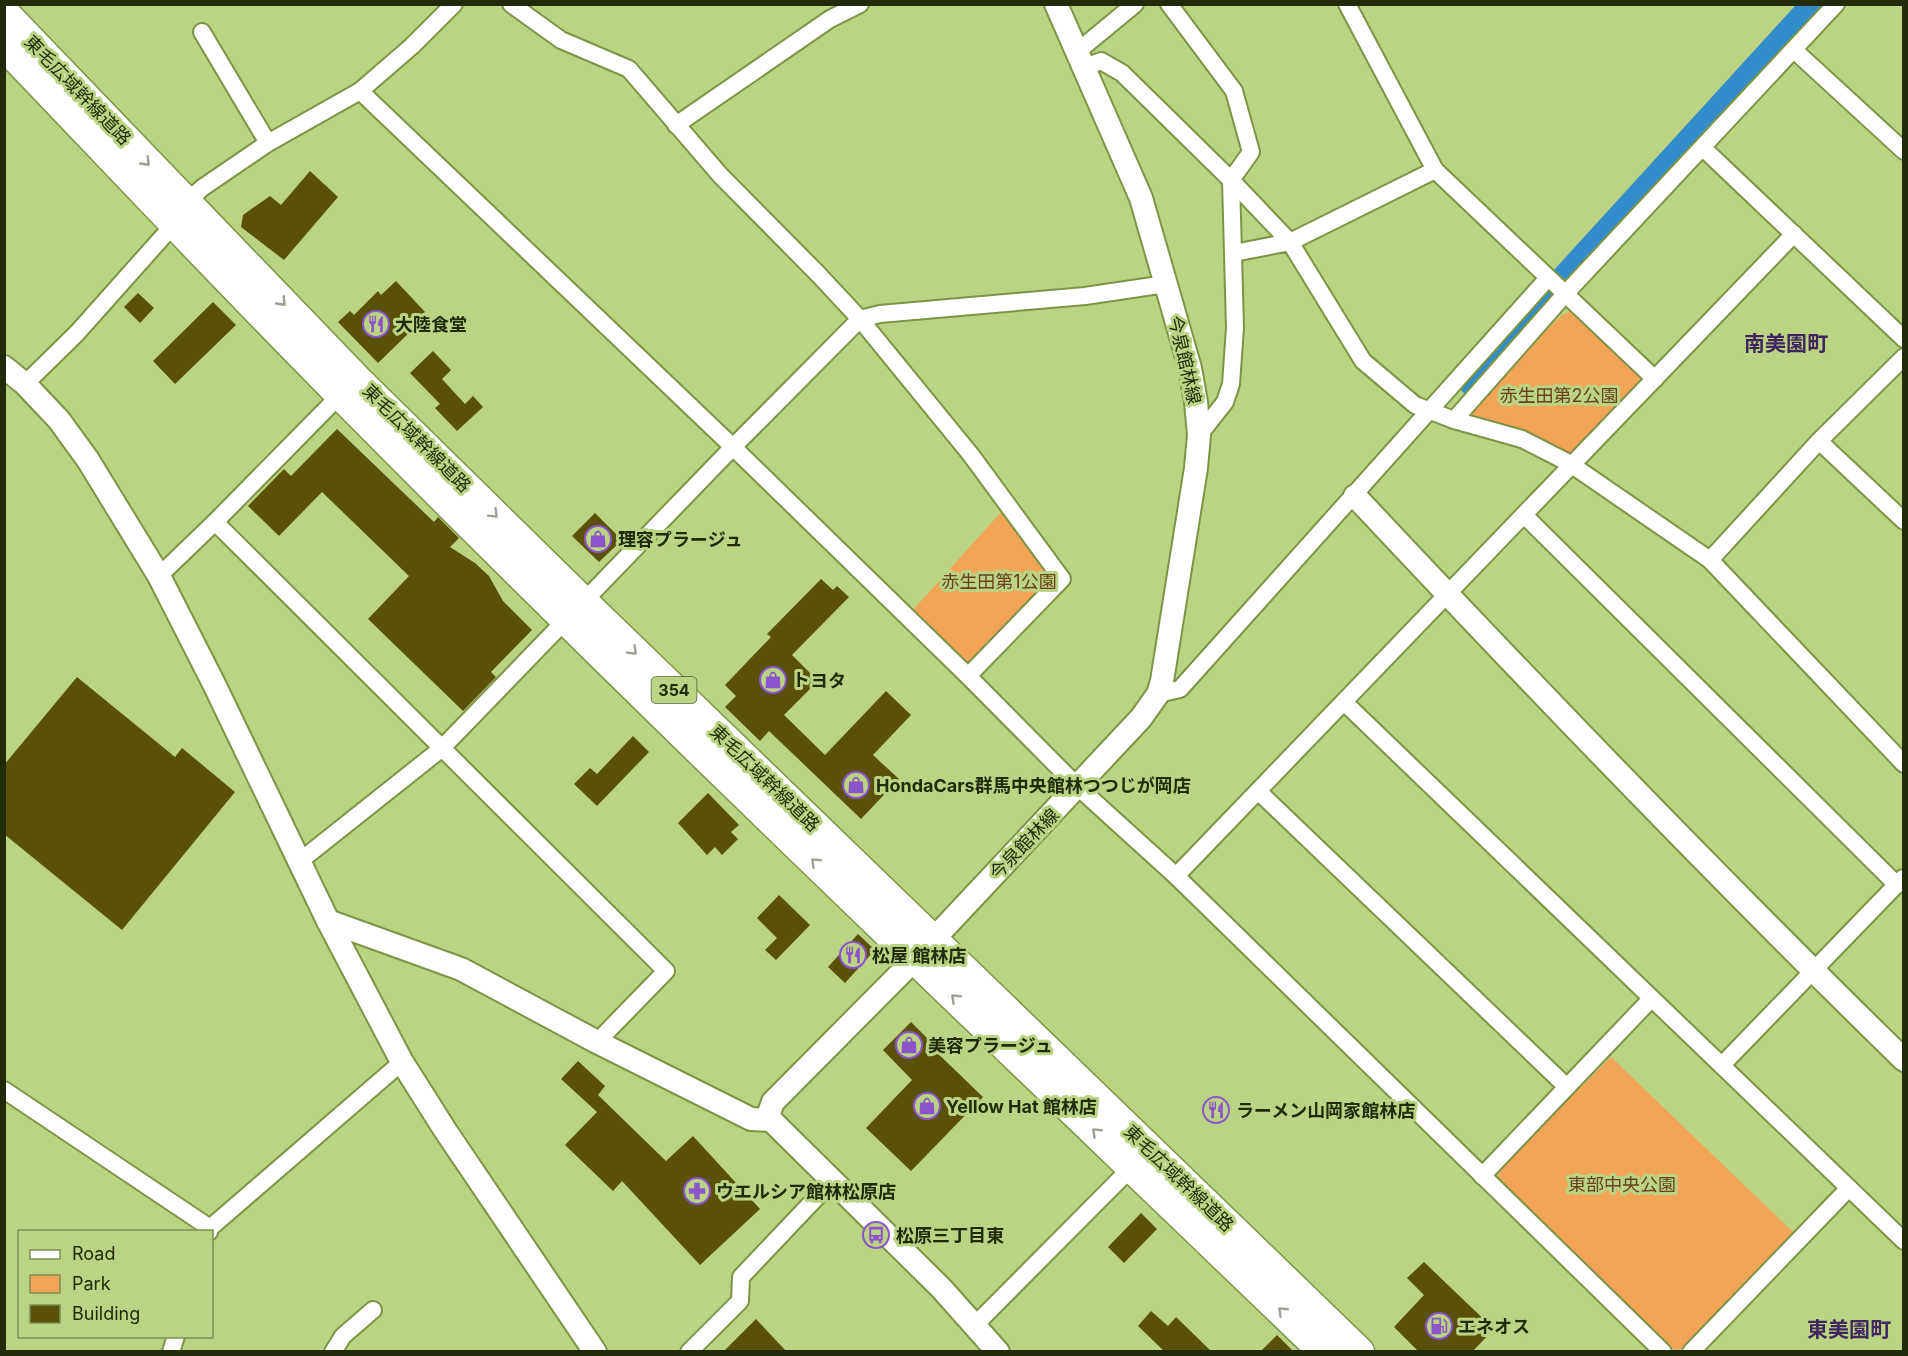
<svg xmlns="http://www.w3.org/2000/svg" width="1908" height="1356" font-family="Inter,'Noto Sans JP',sans-serif">
<style>
.green{fill:#f2a459}
.lines{fill:none;stroke-linecap:round;stroke-linejoin:round}
.river{stroke:#348dca;stroke-width:33}
.building{fill:#595107}
.street-casing{stroke:#7d9445;stroke-width:20}
.secondary-casing{stroke:#7d9445;stroke-width:26}
.highway-casing{stroke:#7d9445;stroke-width:33}
.street{stroke:#fff;stroke-width:16}
.secondary{stroke:#fff;stroke-width:22}
.highway{stroke:#fff;stroke-width:30}
.oneway{stroke:#9ca090}
.labels{text-anchor:middle;dominant-baseline:central;stroke-width:6;stroke-linejoin:round;paint-order:stroke}
.shield{fill:#bbd483;stroke:#505e2e;stroke-width:1.5}
.shield-label{font-size:16px;font-weight:bold;fill:#222b09}
.street-label{font-size:18px;fill:#222b09;stroke:#bbd483}
.poi-label{font-size:18px;font-weight:bold;fill:#222b09;stroke:#bbd483;text-anchor:start}
.park-label{font-size:18px;fill:#68421c;stroke:#bbd483}
.quarter-label{font-size:21px;font-weight:bold;fill:#40265f;stroke:#bbd483}
</style>
<rect width="100%" height="100%" fill="#bbd483"/>
<g class="green">
<polygon points="1572,311 1650,379 1569,463 1457,417 1562,315"/>
<polygon points="1002,511 1062,579 973,671 912,611"/>
<polygon points="1611,1057 1795,1234 1685,1348 1675,1350 1498,1181 1499,1169"/>
</g>
<g class="lines">
<polyline class="river" points="1475,381 1819,4"/>
</g>
<g class="building">
<polygon points="310,171 338,197 284,260 241,227 243,215 270,196 281,205"/>
<polygon points="396,281 425,312 410,326 413,329 378,363 338,322 350,311 354,315 378,291 381,295"/>
<polygon points="138,293 154,308 140,323 124,307"/>
<polygon points="213,302 236,325 175,384 153,361"/>
<polygon points="433,351 451,370 442,379 465,404 473,396 483,407 457,431 435,408 440,404 410,373"/>
<polygon points="337,429 434,522 438,517 459,538 450,547 475,563 489,576 503,601 532,630 491,672 496,677 463,711 368,619 409,576 322,492 279,536 248,506 284,469 291,476"/>
<polygon points="595,513 622,540 599,562 572,536"/>
<polygon points="821,579 833,590 837,586 849,597 792,655 818,681 784,715 825,755 886,691 911,715 873,755 899,779 861,819 769,731 760,741 725,707 736,696 725,685 771,637 767,634"/>
<polygon points="77,677 175,757 182,748 235,792 122,930 4,834 4,765"/>
<polygon points="633,736 649,752 597,806 574,784 590,768 597,774"/>
<polygon points="708,793 739,825 731,832 738,839 722,855 715,847 707,855 678,823"/>
<polygon points="779,895 810,925 776,960 765,950 777,938 757,918"/>
<polygon points="858,934 875,950 845,983 828,967"/>
<polygon points="911,1022 931,1042 929,1045 983,1097 911,1171 866,1128 912,1080 883,1050"/>
<polygon points="578,1061 605,1086 598,1095 666,1161 693,1136 760,1209 700,1265 622,1181 613,1191 565,1145 597,1112 561,1079"/>
<polygon points="1141,1213 1157,1229 1124,1263 1108,1247"/>
<polygon points="1424,1262 1494,1329 1472,1352 1419,1352 1394,1327 1424,1295 1407,1278"/>
<polygon points="1151,1311 1168,1326 1176,1317 1212,1352 1165,1352 1138,1326"/>
<polygon points="756,1319 787,1352 723,1352"/>
<polygon points="1277,1335 1294,1352 1260,1352"/>
</g>
<g class="lines">
<defs>
<g id="street">
<polyline points="511,4 561,40 629,69 720,175 818,274 860,319 971,455 1062,579 968,676"/>
<polyline points="1169,4 1234,91 1251,152 1231,180 1290,242 1435,170"/>
<polyline points="1347,4 1435,170 1655,379"/>
<polyline points="202,32 268,143"/>
<polyline points="1794,50 1904,151"/>
<polyline points="1078,51 1135,4"/>
<polyline points="1085,67 1101,61 1122,73 1231,180 1235,328 1231,384 1225,402 1199,435"/>
<polyline points="360,91 733,447 968,676 1078,787 1176,876 1663,1352"/>
<polyline points="676,125 830,19 860,4"/>
<polyline points="1703,148 1904,339"/>
<polyline points="1234,253 1290,242 1363,361 1415,405 1454,420 1522,439 1569,463 1710,560 1904,764"/>
<polyline points="25,384 77,333 175,223 186,203 202,188 268,143 360,91 412,46 454,4"/>
<polyline points="1454,420 1566,293 1836,4"/>
<polyline points="1819,441 1904,521"/>
<polyline points="1524,515 1897,885"/>
<polyline points="215,522 345,390"/>
<polyline points="1710,560 1819,441 1904,357"/>
<polyline points="159,576 215,522 666,971 597,1042"/>
<polyline points="1158,694 1180,689 1548,278"/>
<polyline points="1344,702 1904,1241"/>
<polyline points="1258,791 1567,1087"/>
<polyline points="300,861 441,749 733,447 860,319 880,314 1085,296 1166,284"/>
<polyline points="1176,876 1794,234"/>
<polyline points="1722,1065 1903,878"/>
<polyline points="4,1090 210,1228"/>
<polyline points="1482,1176 1651,999"/>
<polyline points="209,1232 210,1228 402,1062"/>
<polyline points="976,1324 1132,1167"/>
<polyline points="171,1352 176,1336"/>
<polyline points="333,1352 343,1336 373,1310"/>
<polyline points="689,1352 740,1301 741,1277 833,1180"/>
<polyline points="1691,1352 1849,1188"/>
</g>
<g id="secondary">
<polyline points="4,367 25,384 59,420 88,460 159,576 214,684 328,921 402,1062 445,1130 595,1352"/>
<path d="M1355,496C1534,687 1717,877 1904,1060"/>
<polyline points="328,921 461,969 597,1042 751,1119 771,1120"/>
<polyline points="998,1352 942,1289 771,1120 769,1113 773,1102 915,959 1141,718 1158,694 1162,681 1196,468 1199,435 1196,402 1190,368 1141,198 1056,4"/>
</g>
<g id="highway">
<polyline points="4,13 356,379 583,602 1359,1352"/>
<path d="M4,45C116,162 227,280 341,395C662,720 995,1035 1324,1352"/>
</g>
</defs>
<use href="#street" class="street-casing"/>
<use href="#secondary" class="secondary-casing"/>
<use href="#highway" class="highway-casing"/>
<use href="#street" class="street"/>
<use href="#secondary" class="secondary"/>
<use href="#highway" class="highway"/>
</g>
<defs><path id="oneway-chevron" d="M-2-3.5L2.5 0L-2 3.5" fill="none" stroke-width="1.6" stroke-linecap="round" stroke-linejoin="round" transform="scale(1.5)"/></defs>
<g class="oneway">
<use href="#oneway-chevron" transform="translate(146 162) rotate(46)"/>
<use href="#oneway-chevron" transform="translate(282 302) rotate(46)"/>
<use href="#oneway-chevron" transform="translate(494 514) rotate(45)"/>
<use href="#oneway-chevron" transform="translate(633 651) rotate(44)"/>
<use href="#oneway-chevron" transform="translate(815 862) rotate(-136)"/>
<use href="#oneway-chevron" transform="translate(955 998) rotate(-136)"/>
<use href="#oneway-chevron" transform="translate(1096 1132) rotate(-136)"/>
<use href="#oneway-chevron" transform="translate(1282 1311) rotate(-136)"/>
</g>
<defs>
<symbol id="restaurant-ring" viewBox="-11 -11 22 22"><circle r="9.5" fill="#bbd483" stroke="#8c54cb" stroke-width="1.5"/><path d="M-5-6h1v4h1v-4h1v4h1v-4h1v5L-1.5 .5V6h-2V.5L-5-1ZM5-6V6H3V1.5H1.5Q1.5-4 5-6Z" fill="#8c54cb"/></symbol>
<symbol id="shop-ring" viewBox="-11 -11 22 22"><circle r="9.5" fill="#bbd483" stroke="#8c54cb" stroke-width="1.5"/><path d="M-5-2.5h2.3a2.7 3.5 0 0 1 5.4 0H5L5.5 6h-11ZM-1.5-2.5h3a1.5 2.3 0 0 0-3 0Z" fill="#8c54cb"/></symbol>
<symbol id="pharmacy-ring" viewBox="-11 -11 22 22"><circle r="9.5" fill="#bbd483" stroke="#8c54cb" stroke-width="1.5"/><path d="M-2-6h4v4h4v4h-4v4h-4v-4h-4v-4h4Z" fill="#8c54cb"/></symbol>
<symbol id="bus-ring" viewBox="-11 -11 22 22"><circle r="9.5" fill="#bbd483" stroke="#8c54cb" stroke-width="1.5"/><path d="M-5-6H5V4H4V6H2V4H-2V6H-4V4H-5ZM-3.5-4V0h7V-4ZM-3.5 1.2v1.5H-2V1.2ZM2 1.2v1.5H3.5V1.2Z" fill="#8c54cb"/></symbol>
<symbol id="fuel-ring" viewBox="-11 -11 22 22"><circle r="9.5" fill="#bbd483" stroke="#8c54cb" stroke-width="1.5"/><path d="M-5.5-6h7V0h2V4h1.3V-2.5L3-4.5l.8-.8L6-3V5H2.5V1h-1V6h-7ZM-4.2-4.7v3.2H.2V-4.7Z" fill="#8c54cb"/></symbol>
</defs>
<g fill-rule="evenodd">
<use href="#restaurant-ring" x="361" y="309" width="30" height="30"/>
<use href="#shop-ring" x="583" y="524" width="30" height="30"/>
<use href="#shop-ring" x="758" y="665" width="30" height="30"/>
<use href="#shop-ring" x="841" y="770" width="30" height="30"/>
<use href="#restaurant-ring" x="838" y="940" width="30" height="30"/>
<use href="#shop-ring" x="894" y="1030" width="30" height="30"/>
<use href="#shop-ring" x="912" y="1091" width="30" height="30"/>
<use href="#restaurant-ring" x="1201" y="1095" width="30" height="30"/>
<use href="#pharmacy-ring" x="682" y="1176" width="30" height="30"/>
<use href="#bus-ring" x="861" y="1220" width="30" height="30"/>
<use href="#fuel-ring" x="1424" y="1311" width="30" height="30"/>
</g>
<g class="labels">
<rect class="shield" x="651.5" y="677" width="45" height="26" rx="4.5"/>
<g class="shield-label">
<text x="674" y="690">354</text>
</g>
<g class="street-label">
<text transform="translate(78 90) rotate(46)">東毛広域幹線道路</text>
<text transform="translate(1185 360) rotate(77)">今泉館林線</text>
<text transform="translate(417 438) rotate(45)">東毛広域幹線道路</text>
<text transform="translate(765 778) rotate(44)">東毛広域幹線道路</text>
<text transform="translate(1024 844) rotate(-46)">今泉館林線</text>
<text transform="translate(1179 1178) rotate(44)">東毛広域幹線道路</text>
</g>
<g class="poi-label">
<text x="395" y="324">大陸食堂</text>
<text x="618" y="539">理容プラージュ</text>
<text x="792" y="680">トヨタ</text>
<text x="876" y="785">HondaCars群馬中央館林つつじが岡店</text>
<text x="872" y="955">松屋 館林店</text>
<text x="928" y="1045">美容プラージュ</text>
<text x="946" y="1106">Yellow Hat 館林店</text>
<text x="1236" y="1110">ラーメン山岡家館林店</text>
<text x="716" y="1191">ウエルシア館林松原店</text>
<text x="896" y="1235">松原三丁目東</text>
<text x="1458" y="1326">エネオス</text>
</g>
<g class="park-label">
<text x="1559" y="395">赤生田第2公園</text>
<text x="999" y="581">赤生田第1公園</text>
<text x="1622" y="1184">東部中央公園</text>
</g>
<g class="quarter-label">
<text x="1786" y="343">南美園町</text>
<text x="1849" y="1329">東美園町</text>
</g>
</g>
<rect width="1908" height="1356" fill="none" stroke="#222b09" stroke-width="12"/>
<rect x="18" y="1230" width="195" height="108" fill="#bbd483" stroke="#7e9052" stroke-width="1.5"/>
<rect x="30" y="1250" width="30" height="9" fill="#ffffff" stroke="#7e9052" stroke-width="1.5"/>
<text x="72" y="1260" font-size="18" fill="#222b09">Road</text>
<rect x="30" y="1275" width="30" height="18" fill="#f2a459" stroke="#7e9052" stroke-width="1.5"/>
<text x="72" y="1290" font-size="18" fill="#222b09">Park</text>
<rect x="30" y="1305" width="30" height="18" fill="#595107" stroke="#7e9052" stroke-width="1.5"/>
<text x="72" y="1320" font-size="18" fill="#222b09">Building</text>
</svg>
